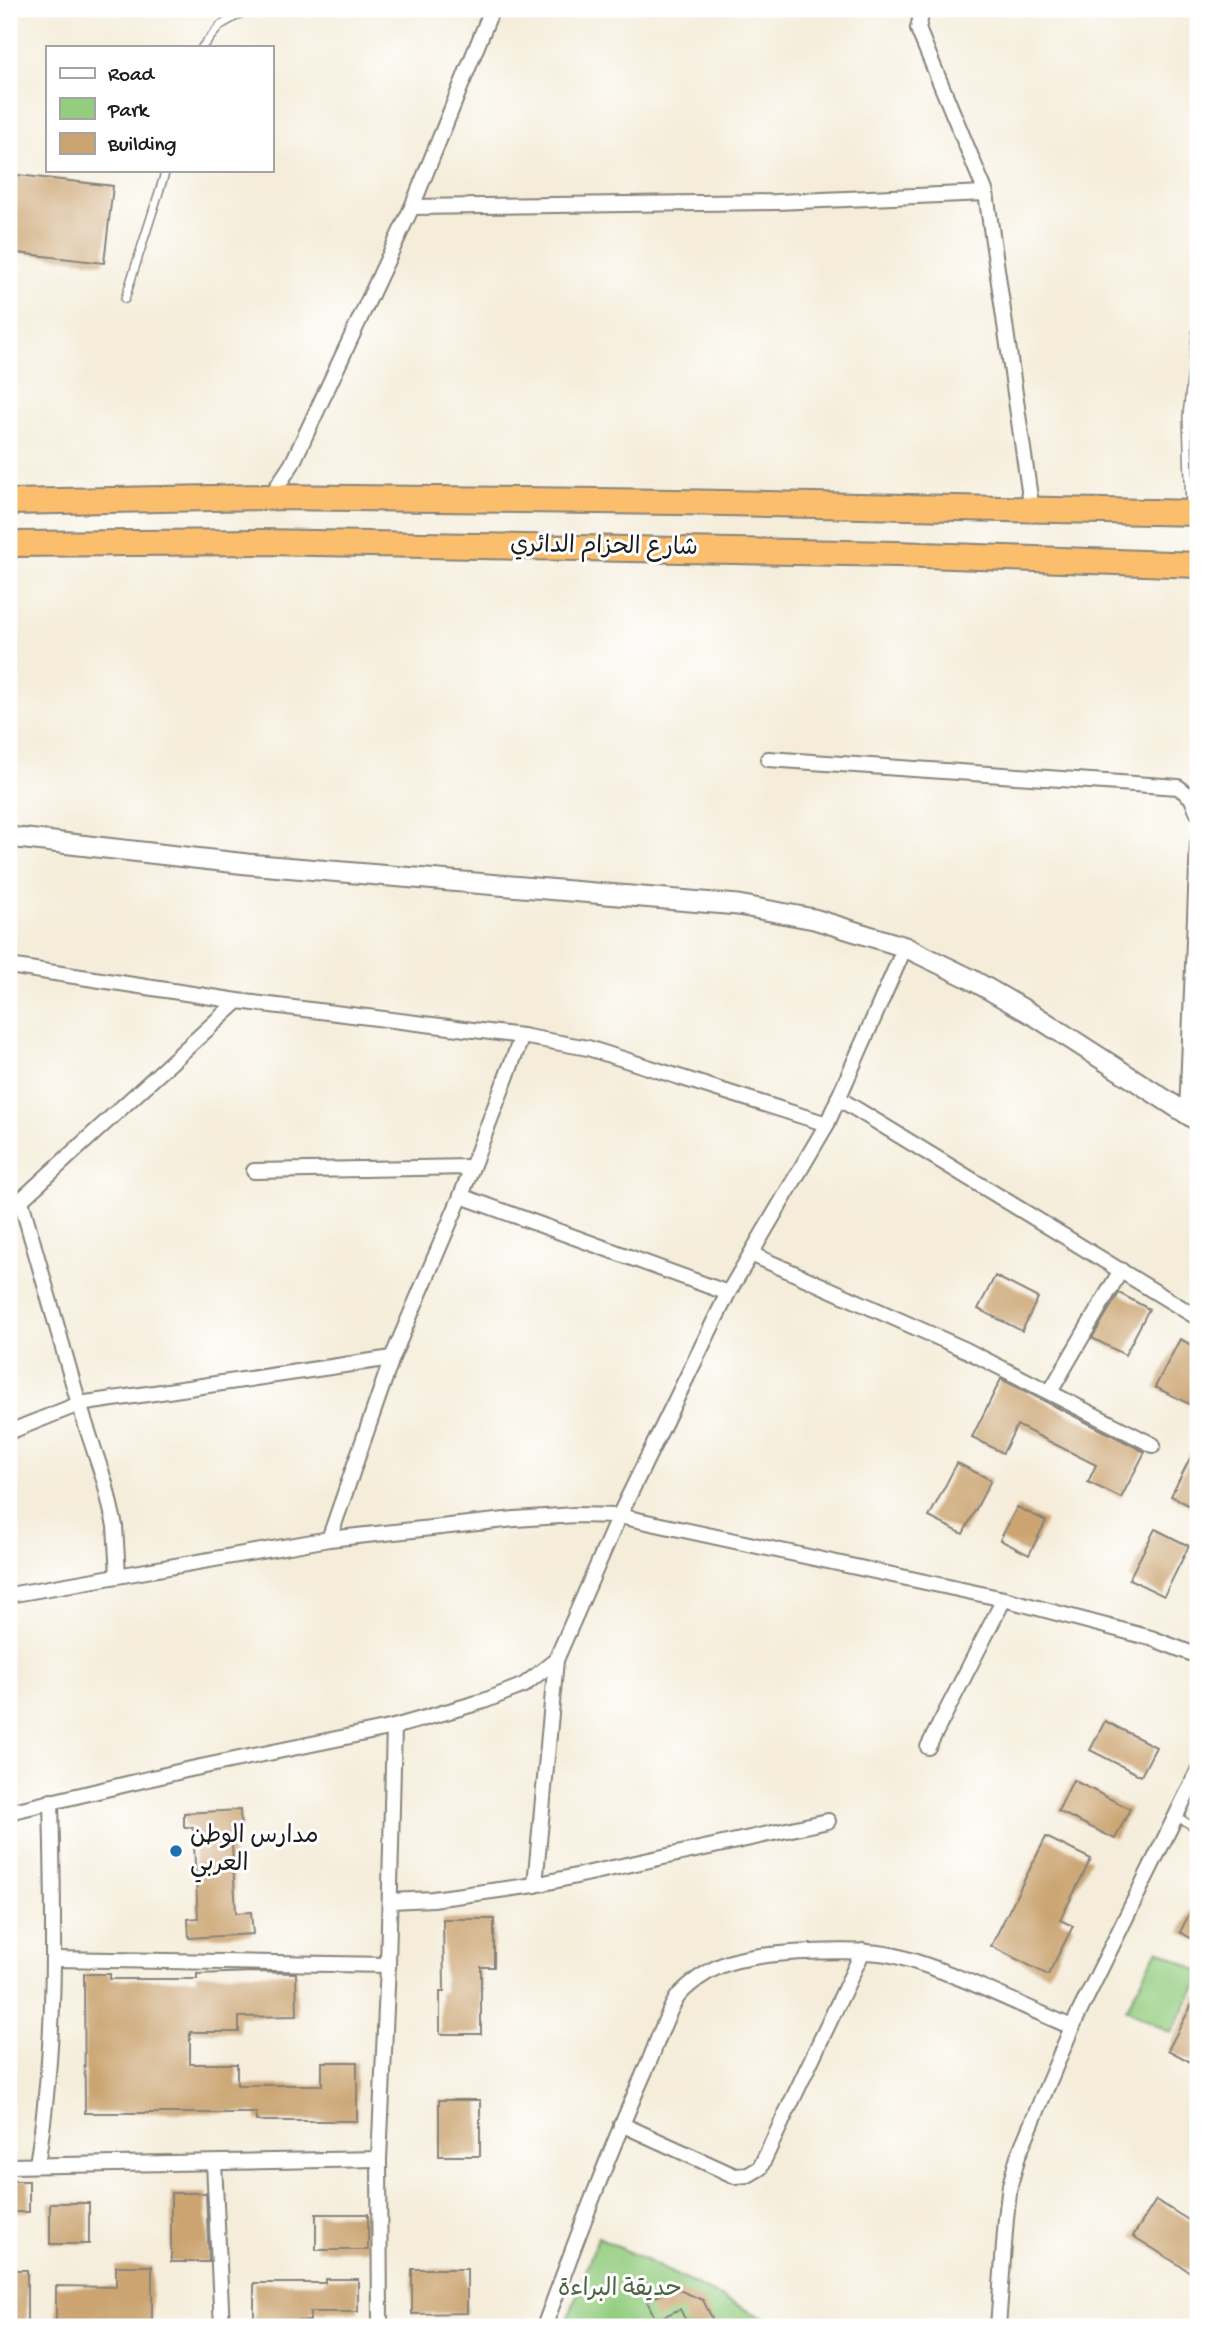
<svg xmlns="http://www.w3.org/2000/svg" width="1207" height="2336" font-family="'Gochi Hand','Playpen Sans Arabic',sans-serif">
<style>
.green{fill:#94cd80;stroke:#58744e;stroke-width:2}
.building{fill:#cba471}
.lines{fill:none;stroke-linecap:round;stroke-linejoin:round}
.service-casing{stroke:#88847b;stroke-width:10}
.minor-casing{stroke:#88847b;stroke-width:18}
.tertiary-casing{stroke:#88847b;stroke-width:23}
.trunk-casing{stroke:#88847b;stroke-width:28}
.service{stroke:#fff;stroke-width:7}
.minor{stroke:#fff;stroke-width:14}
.tertiary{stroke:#fff;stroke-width:19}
.trunk{stroke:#fabe6d;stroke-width:24}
.poi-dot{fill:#1f6fb2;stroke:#fff;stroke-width:2.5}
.labels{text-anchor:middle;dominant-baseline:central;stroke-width:6;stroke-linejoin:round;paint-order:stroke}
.street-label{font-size:24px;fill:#1c1c1c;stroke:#fff}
.poi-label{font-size:24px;fill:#1c1c1c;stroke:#fff;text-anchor:start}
.park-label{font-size:24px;fill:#4c6344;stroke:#fff}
</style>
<rect width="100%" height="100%" fill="#fff"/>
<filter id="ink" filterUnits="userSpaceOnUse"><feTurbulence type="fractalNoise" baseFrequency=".0143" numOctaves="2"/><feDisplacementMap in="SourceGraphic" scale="14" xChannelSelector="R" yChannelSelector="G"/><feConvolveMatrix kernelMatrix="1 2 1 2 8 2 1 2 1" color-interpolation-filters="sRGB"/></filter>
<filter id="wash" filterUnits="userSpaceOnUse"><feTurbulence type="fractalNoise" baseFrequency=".00686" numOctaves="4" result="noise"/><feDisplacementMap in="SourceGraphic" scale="28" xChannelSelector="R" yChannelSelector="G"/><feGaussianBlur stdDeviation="1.57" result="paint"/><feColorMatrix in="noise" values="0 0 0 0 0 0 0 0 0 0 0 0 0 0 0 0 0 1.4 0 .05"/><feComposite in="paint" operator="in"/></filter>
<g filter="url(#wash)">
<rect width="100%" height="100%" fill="#f5edda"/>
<g class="green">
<polygon points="1158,1949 1198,1970 1198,1983 1171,2033 1126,2009"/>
<polygon points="598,2237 782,2327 565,2327"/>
</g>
<g id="blocks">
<g class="building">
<polygon points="9,174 113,186 104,263 9,252"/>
<polygon points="995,1276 1038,1298 1022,1331 978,1309"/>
<polygon points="1119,1293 1149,1309 1125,1355 1092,1338"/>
<polygon points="1180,1339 1198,1348 1198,1390 1191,1405 1155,1387"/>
<polygon points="1001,1379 1145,1452 1121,1498 1088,1482 1096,1465 1017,1425 1003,1453 972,1437"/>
<polygon points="1198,1442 1198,1510 1171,1496"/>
<polygon points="957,1463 991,1480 963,1534 929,1517"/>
<polygon points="1017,1507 1046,1521 1029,1555 1000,1540"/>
<polygon points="1155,1529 1189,1546 1164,1596 1129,1579"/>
<polygon points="1105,1721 1156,1747 1141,1776 1090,1750"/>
<polygon points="1073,1780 1130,1809 1115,1839 1058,1811"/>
<polygon points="240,1810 241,1827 231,1827 236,1913 251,1912 253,1934 189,1938 188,1919 198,1918 193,1827 184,1827 184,1813"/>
<polygon points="1046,1837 1091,1859 1060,1920 1073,1926 1048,1975 991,1946"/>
<polygon points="1198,1897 1198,1942 1180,1932"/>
<polygon points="443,1919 494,1919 494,1967 481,1967 481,2034 440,2034 440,1992 444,1992"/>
<polygon points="253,1972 296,1973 297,2016 239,2017 239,2032 190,2032 190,2064 237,2064 237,2085 322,2085 322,2062 357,2062 357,2121 256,2121 256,2113 85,2113 84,1974 110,1974 110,1979 197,1979 197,1974"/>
<polygon points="1198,1993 1198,2066 1168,2050"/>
<rect x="439" y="2100" width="41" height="56"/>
<rect x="9" y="2181" width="20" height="31"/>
<polygon points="171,2193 206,2193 209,2262 171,2262"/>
<polygon points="1156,2200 1198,2226 1198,2277 1133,2236"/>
<rect x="50" y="2203" width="39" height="41"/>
<rect x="316" y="2214" width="52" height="36"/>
<polygon points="116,2266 152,2266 152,2327 56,2327 56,2286 116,2287"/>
<polygon points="412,2269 467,2269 467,2313 412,2314"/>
<rect x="9" y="2270" width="18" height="57"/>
<polygon points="325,2279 358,2279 358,2312 310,2312 310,2321 254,2321 254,2283 325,2283"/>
<polygon points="674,2288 703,2300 713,2320 698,2327 689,2327 680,2309 656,2320 647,2301"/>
</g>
</g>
</g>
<g filter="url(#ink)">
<use href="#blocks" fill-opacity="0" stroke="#88847b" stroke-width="2"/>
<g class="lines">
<defs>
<g id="service">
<polyline points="202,47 221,25 249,9"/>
<polyline points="125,299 166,170"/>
<polyline points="1190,509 1187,416 1198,317"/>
<polyline points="1177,1817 1198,1829"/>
</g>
<g id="minor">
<polyline points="926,9 921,15 918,29 986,193 1032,511"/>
<polyline points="412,207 776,202 986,193"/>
<polyline points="270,497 292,464 412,207 492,9"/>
<polyline points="768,759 1178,787 1191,797 1198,813"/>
<polyline points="9,966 238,1001 522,1036 588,1048 827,1124"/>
<polyline points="838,1098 1198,1318"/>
<polyline points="1187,1114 1198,843"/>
<polyline points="254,1171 471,1167"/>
<polyline points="461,1196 728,1293"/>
<polyline points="21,1201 79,1404 105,1483 115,1526 118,1575"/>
<polyline points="9,1211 238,1001"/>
<polyline points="751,1254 966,1350 1153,1445"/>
<polyline points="1050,1392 1121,1270"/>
<polyline points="9,1432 79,1404 392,1358"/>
<polyline points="329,1539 392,1358 461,1196 522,1036"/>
<polyline points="9,1595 329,1539 515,1519 575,1515 619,1516 1004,1599 1151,1638 1198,1656"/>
<polyline points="928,1747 1004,1599"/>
<polyline points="9,1812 186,1770 394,1727 484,1701 524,1685 556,1660"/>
<polyline points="535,1885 556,1660 619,1516 728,1293 827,1124 905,947"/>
<polyline points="390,1901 433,1899 535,1885 828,1821"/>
<polyline points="55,1959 388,1965"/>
<polyline points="621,2124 735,2176 748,2175 760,2168 863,1951"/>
<polyline points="214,2163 222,2327"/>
<path d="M37,2164C57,2044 54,1923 51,1801"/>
<polyline points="9,2166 379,2159"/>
<polyline points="380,2327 379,2159 388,1965 394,1727"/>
<path d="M544,2327C577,2238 610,2149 649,2062C656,2045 669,2007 679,1995C694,1979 716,1965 738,1960C772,1952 862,1947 896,1956C955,1972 1015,2003 1072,2027"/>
<polyline points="998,2327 1006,2218 1010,2185 1018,2156 1072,2027 1198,1771"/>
</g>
<polyline id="tertiary" points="9,837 247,864 738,905 814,919 905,947 969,978 1037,1017 1198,1121"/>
<g id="trunk">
<polyline points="9,502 270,497 675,502 1198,513"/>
<polyline points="9,544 262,542 897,554 1198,565"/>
</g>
</defs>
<use href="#service" class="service-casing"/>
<use href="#minor" class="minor-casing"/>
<use href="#tertiary" class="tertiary-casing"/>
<use href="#trunk" class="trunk-casing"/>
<use href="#service" class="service"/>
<use href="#minor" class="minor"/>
<use href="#tertiary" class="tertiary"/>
<use href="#trunk" class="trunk"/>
</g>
</g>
<circle class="poi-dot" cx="176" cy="1851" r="7"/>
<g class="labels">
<g class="street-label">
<text transform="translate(604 548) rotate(1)">شارع الحزام الدائري</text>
</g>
<g class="poi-label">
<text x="190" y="1837">مدارس الوطن<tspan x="190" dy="28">العربي</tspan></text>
</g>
<g class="park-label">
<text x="620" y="2290">حديقة البراءة</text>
</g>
</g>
<rect width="1207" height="2336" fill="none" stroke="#fff" stroke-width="35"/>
<rect x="46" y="46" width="228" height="126" fill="#ffffff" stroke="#a4a4a4" stroke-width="2"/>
<rect x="60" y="68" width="35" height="10" fill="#ffffff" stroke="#a4a4a4" stroke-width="2"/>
<text x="108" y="80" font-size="21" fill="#1c1c1c">Road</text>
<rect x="60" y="98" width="35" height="21" fill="#94cd80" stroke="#a4a4a4" stroke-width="2"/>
<text x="108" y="116" font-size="21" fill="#1c1c1c">Park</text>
<rect x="60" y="133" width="35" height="21" fill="#cba471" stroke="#a4a4a4" stroke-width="2"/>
<text x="108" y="150" font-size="21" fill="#1c1c1c">Building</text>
</svg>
